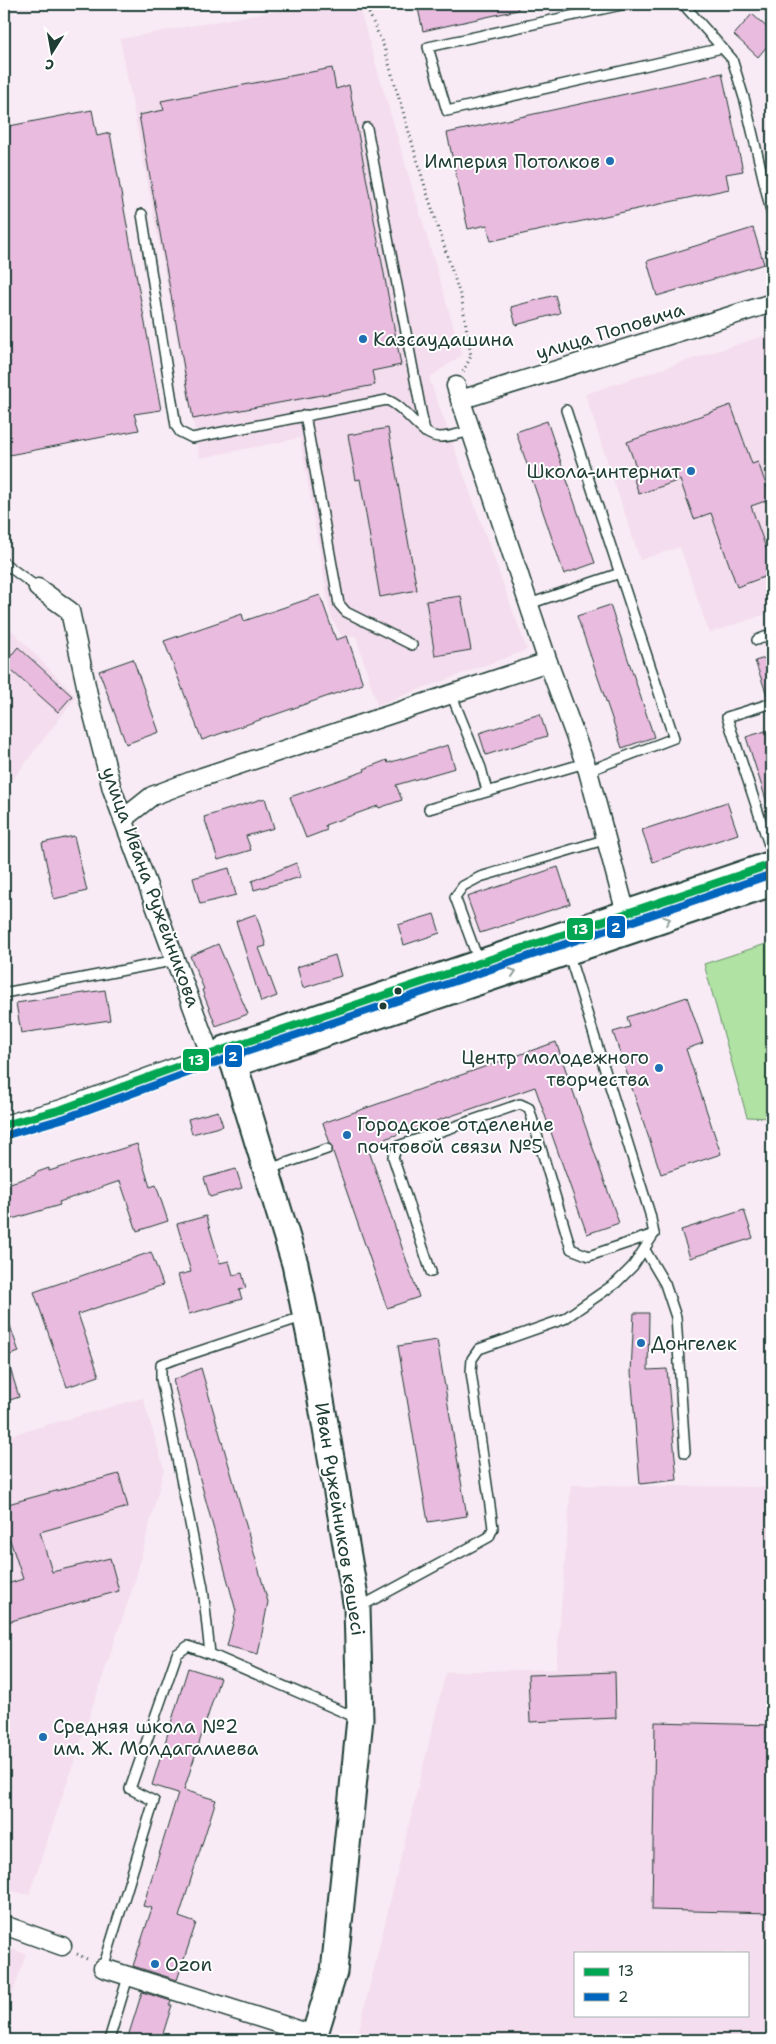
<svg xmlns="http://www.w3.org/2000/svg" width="776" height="2044" font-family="'Shantell Sans',sans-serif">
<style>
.built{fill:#f4ddee;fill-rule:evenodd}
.green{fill:#b0e2a3;stroke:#68906c}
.building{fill:#e9bbde;stroke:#1f3d34}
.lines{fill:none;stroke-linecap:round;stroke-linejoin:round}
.service-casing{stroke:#1f3d34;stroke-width:12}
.minor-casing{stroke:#1f3d34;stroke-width:21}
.secondary-casing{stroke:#1f3d34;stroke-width:29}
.path{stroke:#1f3d34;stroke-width:3;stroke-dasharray:1 4;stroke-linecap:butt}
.service{stroke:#fff;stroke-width:9}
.minor{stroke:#fff;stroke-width:18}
.secondary{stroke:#fff;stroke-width:25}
.bus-1-casing{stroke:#fff;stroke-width:11}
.bus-2-casing{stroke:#fff;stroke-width:11}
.bus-1{stroke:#00a651;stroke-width:8}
.bus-2{stroke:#0065bd;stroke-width:8}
.oneway{stroke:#8f9e9a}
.poi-dot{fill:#1f6fb2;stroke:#fff;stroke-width:2}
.bus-dot{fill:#1f3d34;stroke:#fff;stroke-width:2}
.labels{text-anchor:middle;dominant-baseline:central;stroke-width:4;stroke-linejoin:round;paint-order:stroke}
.poi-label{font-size:19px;fill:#1f3d34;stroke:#fff;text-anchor:start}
.street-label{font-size:19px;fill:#1f3d34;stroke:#fff}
.line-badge{stroke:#fff;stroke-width:2}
.badge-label{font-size:14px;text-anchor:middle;font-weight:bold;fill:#fff}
</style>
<rect width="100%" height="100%" fill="#f8ebf5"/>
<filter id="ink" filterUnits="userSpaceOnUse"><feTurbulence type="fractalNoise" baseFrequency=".02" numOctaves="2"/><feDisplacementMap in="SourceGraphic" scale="10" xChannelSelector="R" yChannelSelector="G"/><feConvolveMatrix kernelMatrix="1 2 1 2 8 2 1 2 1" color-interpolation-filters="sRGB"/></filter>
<g filter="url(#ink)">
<g class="built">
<polygon points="312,4 358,4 462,355 429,378 527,650 377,705 356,636 342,637 331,617 300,438 200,458 120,39"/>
<polygon points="772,333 772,612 709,633 680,547 640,560 585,394"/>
<polygon points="4,622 76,697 4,791"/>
<polygon points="143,1398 164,1469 134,1584 29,1895 4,1889 4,1437"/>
<path d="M571,1485L772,1487V2040H363L359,2030L446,1672L556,1669ZM575,1953H747V2015H575Z"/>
<polygon points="4,1947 26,1954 4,2020"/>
</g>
<polygon class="green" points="772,942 772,1118 747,1117 704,964"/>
<g class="building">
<polygon points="417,4 517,4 518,10 423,31"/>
<polygon points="752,14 772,32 772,40 758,57 734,35"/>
<polygon points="332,68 336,89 349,85 401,365 372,371 375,385 193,419 139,115 164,110 161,101"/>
<polygon points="722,73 743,171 726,174 729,189 491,241 487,225 468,229 447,133"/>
<polygon points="92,110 97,136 110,133 161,410 134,414 139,430 4,456 4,127"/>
<polygon points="753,228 764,264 657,296 647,261"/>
<polygon points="555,295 560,313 516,325 511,307"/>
<polygon points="731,405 752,464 758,462 771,499 751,506 772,565 772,574 737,587 711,513 694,519 680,480 639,494 633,477 639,475 627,442"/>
<polygon points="547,421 595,563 564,574 516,432"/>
<polygon points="388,428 417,590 380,597 360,479 356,480 348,435"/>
<polygon points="320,595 336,640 347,636 363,684 202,740 164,641 242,614 244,621"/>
<polygon points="461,596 471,650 435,656 426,601"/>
<polygon points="610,605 654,737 622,748 577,616"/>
<polygon points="18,647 72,696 58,712 4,664"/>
<polygon points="772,656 772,697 768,698 755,661"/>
<polygon points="133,659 159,732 126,744 99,671"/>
<polygon points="540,714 547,736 486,755 479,733"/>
<polygon points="772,729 772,808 769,809 746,737"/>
<polygon points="448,745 455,768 396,785 402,800 379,808 378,806 325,825 327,830 306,838 290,797 365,771 364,769 387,760 388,763"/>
<polygon points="265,798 274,828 246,836 251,850 218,860 204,817"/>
<polygon points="727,802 738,834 653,862 642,830"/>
<polygon points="74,836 87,891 54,899 42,843"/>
<polygon points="296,863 301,877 254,890 252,881"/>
<polygon points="558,867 570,904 480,933 467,897"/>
<polygon points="229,868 236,895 200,904 193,878"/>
<polygon points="256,914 266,946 259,948 277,996 261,1002 236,921"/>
<polygon points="434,914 440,933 404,945 398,925"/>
<polygon points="218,944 248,1014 216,1026 202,990 204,989 190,956"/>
<polygon points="335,955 341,976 303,988 297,967"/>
<polygon points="105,990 110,1020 21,1033 16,1003"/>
<polygon points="687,997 703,1043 686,1049 721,1154 661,1174 613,1032 630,1027 627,1017"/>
<polygon points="556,1042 619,1223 587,1234 535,1087 367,1145 419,1297 387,1308 323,1123"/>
<polygon points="218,1111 223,1126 192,1134 188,1119"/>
<polygon points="137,1144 150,1187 156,1185 168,1221 137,1231 120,1181 59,1202 60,1205 12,1219 4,1193 4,1185 35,1175 35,1173 49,1168 49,1171"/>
<polygon points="236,1169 242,1188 210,1197 204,1178"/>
<polygon points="744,1210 753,1238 690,1258 681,1230"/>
<polygon points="206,1216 220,1263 229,1261 233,1275 242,1273 246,1288 239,1290 242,1299 189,1314 178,1275 191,1272 177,1224"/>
<polygon points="151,1252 163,1285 78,1314 99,1376 67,1387 34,1292"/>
<polygon points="634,1313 649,1313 648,1370 667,1369 677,1480 640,1484 631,1372"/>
<polygon points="4,1314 6,1314 19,1352 4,1357"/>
<polygon points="437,1340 467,1516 428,1522 398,1346"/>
<polygon points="7,1358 19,1397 4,1402 4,1359"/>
<polygon points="201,1368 268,1602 258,1654 227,1646 236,1611 173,1380"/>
<polygon points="119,1474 128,1507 40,1532 52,1572 110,1558 119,1591 4,1623 4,1585 23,1579 10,1540 4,1542 4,1505"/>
<polygon points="188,1668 220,1678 184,1790 216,1800 179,1917 196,1923 177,1980 133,1966 152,1908 143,1906 178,1793 152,1785"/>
<polygon points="615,1672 616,1718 530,1722 528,1675"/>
<polygon points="655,1722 772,1725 772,1913 652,1910"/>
<polygon points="142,1992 171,2001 169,2005 172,2005 161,2040 127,2040"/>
</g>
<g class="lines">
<defs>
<g id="service">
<polyline points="626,4 428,47 447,111 722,48"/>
<polyline points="683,4 732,59 745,101 772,216"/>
<polyline points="367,128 425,432"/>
<path d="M142,214L176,426L180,432L192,438L387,400C407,407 420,437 440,437C450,437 461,433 471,431"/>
<polyline points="566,410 674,738 588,771"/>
<polyline points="305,415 339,604 346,612 412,645"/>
<polyline points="4,563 38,588"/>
<polyline points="529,604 620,573"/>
<polyline points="757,640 772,634"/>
<polyline points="452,696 481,768 487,791"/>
<polyline points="772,703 727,717 772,854"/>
<polyline points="429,809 585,763"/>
<polyline points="479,962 455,897 463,886 480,877 607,839"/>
<polyline points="4,993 177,960"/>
<polyline points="269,1169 327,1149"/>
<polyline points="645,1250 665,1284 676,1317 685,1453"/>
<polyline points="431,1272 393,1157 398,1146 520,1104 529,1108 571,1249 589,1256 654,1234 650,1214 568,952"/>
<polyline points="305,1316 161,1364 161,1379 203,1588 210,1654 357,1718"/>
<polyline points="358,1608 489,1537 493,1528 491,1513 471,1372 472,1359 479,1349 564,1319 616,1283 633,1266 654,1234"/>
<polyline points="103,1968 154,1801 130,1789 177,1654 188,1646 210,1654"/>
<polyline points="109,2040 128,1977"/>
</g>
<g id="minor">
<polyline points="456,386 548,662 588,771 629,925"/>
<polyline points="460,400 772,303"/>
<polyline points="38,588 70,611 89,699 112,789 210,1054"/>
<polyline points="123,819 152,796 202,777 548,662"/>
<polyline points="4,1125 62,1109 220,1051"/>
<polyline points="4,1925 62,1946"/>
<polyline points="103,1968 314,2035"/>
</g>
<g id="secondary">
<polyline points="234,1064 772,883"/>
<polyline points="313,2040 334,1972 360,1719 357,1608 310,1337 295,1264 234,1064 225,1049 772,864"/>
</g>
</defs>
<use href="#service" class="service-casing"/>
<use href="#minor" class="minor-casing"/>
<use href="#secondary" class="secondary-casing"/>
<g class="path">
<polyline points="365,4 384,47 426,190 462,301 471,356 463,372"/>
<polyline points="764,4 772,10"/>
<polyline points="77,1954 89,1960"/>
</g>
<use href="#service" class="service"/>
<use href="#minor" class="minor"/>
<use href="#secondary" class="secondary"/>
<defs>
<polyline id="bus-1" points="4,1125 62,1109 225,1049 772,864"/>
<polyline id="bus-2" points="7,1135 65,1118 228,1058 772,874"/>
</defs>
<use href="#bus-1" class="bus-1-casing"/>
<use href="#bus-2" class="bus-2-casing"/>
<use href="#bus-1" class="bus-1"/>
<use href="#bus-2" class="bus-2"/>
</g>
<defs><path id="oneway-chevron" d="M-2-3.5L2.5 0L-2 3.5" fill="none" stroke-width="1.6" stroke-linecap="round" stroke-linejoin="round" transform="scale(1.25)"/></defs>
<g class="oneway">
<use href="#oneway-chevron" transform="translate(667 920) rotate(-19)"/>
<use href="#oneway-chevron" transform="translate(513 972) rotate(-18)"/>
</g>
</g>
<g class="poi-dot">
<circle cx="610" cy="161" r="5"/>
<circle cx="363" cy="339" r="5"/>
<circle cx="691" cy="471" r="5"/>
<circle cx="659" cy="1068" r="5"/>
<circle cx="347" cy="1135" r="5"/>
<circle cx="641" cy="1343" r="5"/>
<circle cx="43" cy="1737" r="5"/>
<circle cx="155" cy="1964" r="5"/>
</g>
<g class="bus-dot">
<circle cx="398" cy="991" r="4.5"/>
<circle cx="383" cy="1006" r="4.5"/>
</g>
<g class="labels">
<g class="poi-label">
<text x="600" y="161" text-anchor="end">Империя Потолков</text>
<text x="373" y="339">Казсаудашина</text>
<text x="681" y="471" text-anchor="end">Школа-интернат</text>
<text x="649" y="1057" text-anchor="end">Центр молодежного<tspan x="649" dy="22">творчества</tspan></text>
<text x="357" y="1124">Городское отделение<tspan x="357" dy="22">почтовой связи №5</tspan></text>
<text x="651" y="1343">Донгелек</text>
<text x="53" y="1726">Средняя школа №2<tspan x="53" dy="22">им. Ж. Молдагалиева</tspan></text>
<text x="165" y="1964">Ozon</text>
</g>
<g class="street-label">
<text transform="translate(610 331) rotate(-17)">улица Поповича</text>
<text transform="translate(151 887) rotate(70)">улица Ивана Ружейникова</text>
<text transform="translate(340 1519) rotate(81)">Иван Ружейников көшесі</text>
</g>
</g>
<g class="line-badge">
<rect x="606" y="915" width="20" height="24" rx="5" fill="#0065bd"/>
<rect x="566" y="917" width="28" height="24" rx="5" fill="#00a651"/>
<rect x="224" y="1044" width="19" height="24" rx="5" fill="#0065bd"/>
<rect x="182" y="1048" width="28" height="24" rx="5" fill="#00a651"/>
</g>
<g class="badge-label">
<text x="616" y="932">2</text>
<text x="580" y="934">13</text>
<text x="233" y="1061">2</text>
<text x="196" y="1065">13</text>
</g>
<rect width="776" height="2044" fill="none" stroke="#fff" stroke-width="20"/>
<rect x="10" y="10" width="756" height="2024" fill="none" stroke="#1f3d34" stroke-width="2" filter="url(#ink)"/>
<rect x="574" y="1952" width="175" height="65" fill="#ffffff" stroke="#a5b1ae"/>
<rect x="584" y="1968" width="25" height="8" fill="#00a651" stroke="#a5b1ae"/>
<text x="618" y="1976" font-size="15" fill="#1f3d34">13</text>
<rect x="584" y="1993" width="25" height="8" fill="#0065bd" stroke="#a5b1ae"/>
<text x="618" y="2002" font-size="15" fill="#1f3d34">2</text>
<g transform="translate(52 52) rotate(191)" stroke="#ffffff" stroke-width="4" paint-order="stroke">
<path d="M0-4L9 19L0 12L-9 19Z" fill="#1f3d34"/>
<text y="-8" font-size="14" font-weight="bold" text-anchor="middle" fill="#1f3d34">С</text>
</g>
</svg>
